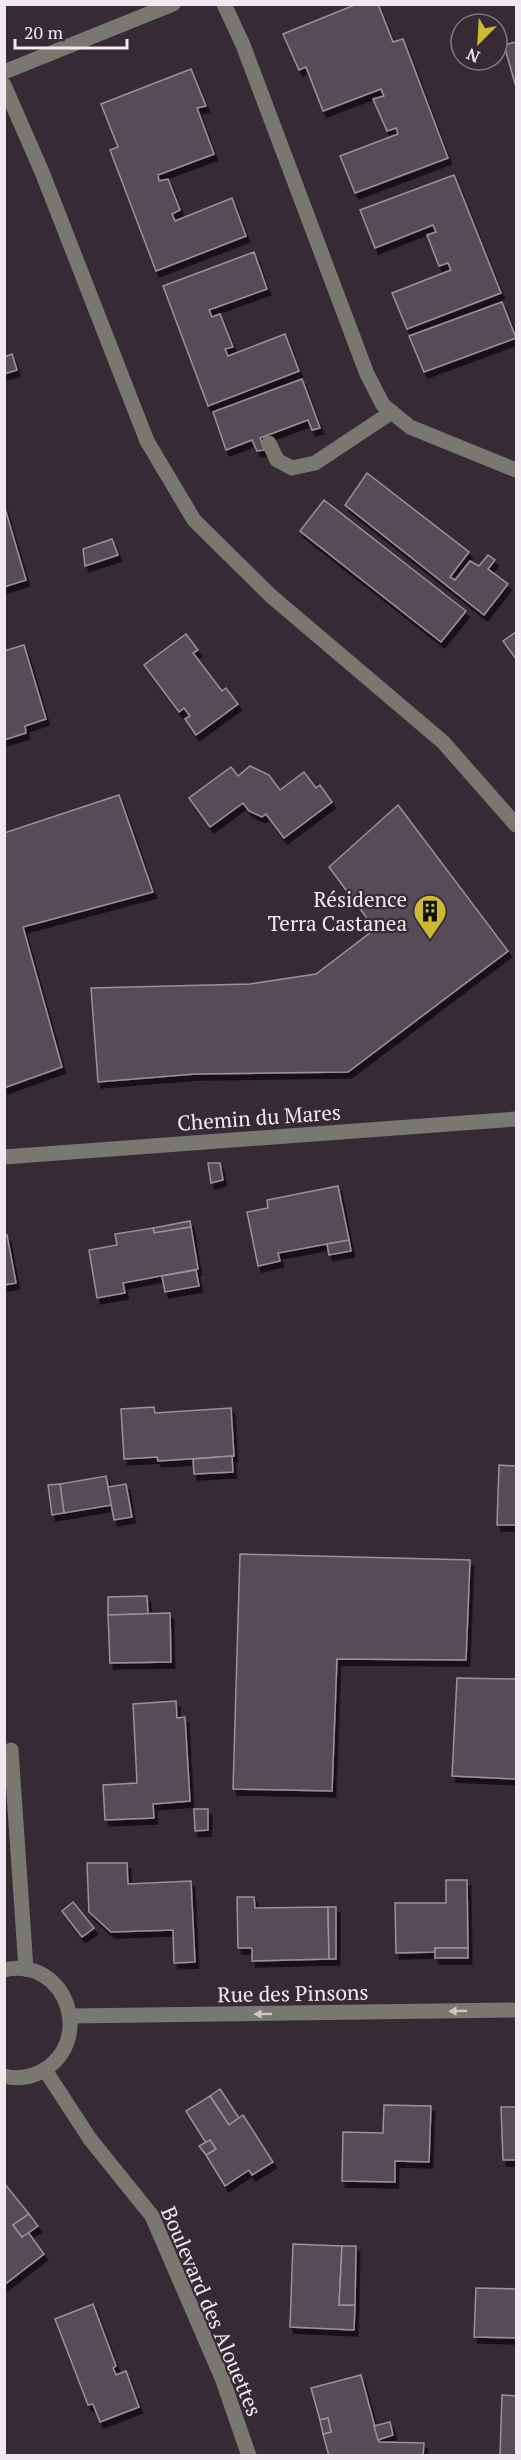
<svg xmlns="http://www.w3.org/2000/svg" width="521" height="2460" font-family="'PT Serif',serif">
<style>
.building{fill:#574b56;stroke:#9d909d;stroke-width:1.5;filter:url(#shadow)}
.lines{fill:none;stroke-linecap:round;stroke-linejoin:round}
.minor{stroke:#797870;stroke-width:15}
.oneway{fill:#cdc7ca}
.labels{text-anchor:middle;dominant-baseline:central;stroke-width:4.5;stroke-linejoin:round;paint-order:stroke}
.poi-label{font-size:21px;fill:#f1e9f0;stroke:#362b35;text-anchor:end}
.street-label{font-size:21px;fill:#f1e9f0;stroke:#362b35}
</style>
<defs>
<filter id="shadow"><feDropShadow dx="3.5" dy="6" stdDeviation="0" flood-color="#0009"/></filter>
</defs>
<rect width="100%" height="100%" fill="#362b35"/>
<g class="building">
<polygon points="357,4 378,4 393,42 403,39 448,158 355,193 340,156 398,134 396,128 387,131 373,99 384,96 381,89 323,111 306,67 299,70 283,34"/>
<polygon points="516,42 516,87 504,45"/>
<polygon points="191,69 206,106 197,108 214,154 158,175 159,181 168,179 180,210 172,214 175,221 232,198 246,236 156,271 110,150 118,147 101,104"/>
<polygon points="454,175 501,293 407,329 392,293 451,270 448,263 439,266 427,235 436,232 433,225 375,248 360,210"/>
<polygon points="254,252 267,289 209,310 212,317 220,314 233,347 225,349 228,356 285,334 299,371 208,406 163,286"/>
<polygon points="502,302 516,338 424,372 409,336"/>
<polygon points="12,354 17,370 4,374 4,357"/>
<polygon points="302,379 320,428 312,430 308,420 260,438 264,450 257,451 252,440 226,450 213,412"/>
<polygon points="367,473 469,552 450,577 455,580 470,561 479,566 488,555 495,560 488,569 508,584 484,615 345,505"/>
<polygon points="324,500 466,611 441,642 300,531"/>
<polygon points="4,505 26,580 4,587"/>
<polygon points="112,539 118,555 85,566 83,549"/>
<polygon points="516,632 516,659 503,641"/>
<polygon points="186,634 198,650 193,653 222,691 226,688 238,704 196,735 185,719 190,716 184,708 179,712 144,665"/>
<polygon points="24,645 46,719 25,726 26,733 4,740 4,651"/>
<polygon points="250,766 269,775 280,790 304,772 316,788 320,785 332,802 284,838 266,814 262,817 249,811 243,803 210,827 189,798 231,767 238,776"/>
<polygon points="119,795 153,892 23,927 62,1067 4,1088 4,833"/>
<polygon points="398,805 508,951 348,1072 195,1074 98,1082 91,988 250,984 316,974 375,929 329,867"/>
<polygon points="208,1163 220,1163 223,1180 211,1183"/>
<polygon points="338,1186 349,1240 278,1253 280,1261 258,1266 247,1212 268,1208 267,1200"/>
<polygon points="190,1221 191,1227 154,1233 153,1228"/>
<polygon points="191,1227 198,1269 123,1283 125,1293 97,1298 89,1250 117,1245 115,1234 153,1228 154,1233"/>
<polygon points="7,1235 16,1283 4,1285 4,1236"/>
<polygon points="349,1240 351,1251 329,1255 327,1244"/>
<polygon points="196,1270 199,1286 165,1292 162,1276"/>
<polygon points="154,1407 155,1413 231,1408 234,1456 158,1461 157,1457 124,1459 121,1409"/>
<polygon points="232,1456 233,1472 194,1474 193,1459"/>
<polygon points="499,1465 516,1466 516,1525 497,1525"/>
<polygon points="106,1476 112,1505 64,1513 60,1484"/>
<polygon points="60,1484 64,1513 52,1515 48,1485"/>
<polygon points="126,1484 132,1517 114,1520 108,1487"/>
<polygon points="240,1554 470,1560 466,1660 337,1659 332,1791 233,1789"/>
<polygon points="147,1596 148,1614 108,1615 108,1597"/>
<polygon points="170,1613 171,1662 110,1663 108,1615"/>
<polygon points="457,1678 516,1679 516,1779 452,1776"/>
<polygon points="176,1701 177,1718 185,1717 190,1801 153,1804 154,1818 105,1820 103,1785 137,1783 133,1704"/>
<polygon points="194,1809 208,1809 208,1830 195,1831"/>
<polygon points="87,1863 127,1863 128,1884 191,1881 195,1962 174,1963 173,1930 111,1932 89,1912"/>
<polygon points="446,1880 467,1880 468,1948 435,1948 435,1952 396,1953 395,1903 446,1903"/>
<polygon points="237,1897 254,1897 255,1908 328,1907 329,1959 252,1961 252,1948 238,1948"/>
<polygon points="73,1902 94,1928 82,1937 62,1911"/>
<polygon points="328,1907 336,1907 336,1959 329,1959"/>
<rect x="435" y="1948" width="33" height="10"/>
<polygon points="220,2089 239,2118 229,2125 210,2096"/>
<polygon points="210,2096 229,2125 243,2115 273,2162 252,2175 249,2170 225,2186 206,2155 216,2149 210,2140 206,2143 186,2111"/>
<polygon points="384,2105 431,2106 429,2162 395,2161 395,2182 342,2181 343,2132 383,2133"/>
<polygon points="501,2107 516,2107 516,2160 503,2160"/>
<polygon points="210,2140 216,2149 206,2155 199,2146"/>
<polygon points="4,2183 29,2214 13,2225 22,2237 28,2232 44,2254 4,2285"/>
<polygon points="29,2214 38,2226 22,2237 13,2225"/>
<polygon points="293,2244 342,2246 339,2305 355,2305 354,2330 290,2327"/>
<polygon points="342,2246 356,2246 355,2305 339,2305"/>
<polygon points="476,2288 516,2289 516,2338 474,2337"/>
<polygon points="93,2304 116,2366 113,2368 116,2375 126,2371 139,2407 100,2422 93,2404 88,2405 55,2319"/>
<polygon points="361,2375 379,2442 424,2443 423,2456 329,2456 323,2434 331,2432 328,2418 320,2420 311,2388"/>
<polygon points="502,2395 516,2396 516,2456 500,2456"/>
<polygon points="328,2418 331,2432 323,2434 320,2420"/>
<polygon points="390,2422 393,2435 378,2440 374,2426"/>
</g>
<g class="lines">
<g class="minor">
<polyline points="224,4 243,45 367,374 383,405 410,427 516,470"/>
<polyline points="4,72 173,4"/>
<polyline points="4,85 42,172 147,441 194,520 271,596 443,742 516,825"/>
<polyline points="269,443 277,460 292,468 315,463 392,412"/>
<polyline points="4,1157 516,1119"/>
<polyline points="11,1750 26,1969"/>
<path d="M4,1970C68,1955 98,2047 36,2074C26,2078 15,2079 4,2076"/>
<polyline points="71,2016 516,2010"/>
<polyline points="45,2070 90,2139 152,2216 222,2378 249,2456"/>
</g>
</g>
<defs><path id="oneway-solid" d="M-6-.8H1V-3.2L6.5 0L1 3.2V.8H-6Z" transform="scale(1.5)"/></defs>
<g class="oneway">
<use href="#oneway-solid" transform="translate(458 2011) rotate(179)"/>
<use href="#oneway-solid" transform="translate(263 2014) rotate(179)"/>
</g>
<defs>
<symbol id="building-pin" viewBox="-11 -11 22 30"><path d="M0 17L-7.5 6A9.5 9.5 0 1 1 7.5 6Z" fill="#cdb938" stroke="#362b35"/><path d="M-4-6H4V6H1V3H-1V6H-4ZM-2.5-4.3h1.7v1.8h-1.7ZM.8-4.3h1.7v1.8H.8ZM-2.5-1h1.7V.8h-1.7ZM.8-1h1.7V.8H.8Z" fill="#111"/></symbol>
</defs>
<g fill-rule="evenodd">
<use href="#building-pin" x="411" y="892" width="38" height="52"/>
</g>
<g class="labels">
<g class="poi-label">
<text x="407" y="899">Résidence<tspan x="407" dy="24">Terra Castanea</tspan></text>
</g>
<g class="street-label">
<text transform="translate(259 1117) rotate(-4)">Chemin du Mares</text>
<text transform="translate(293 1993) rotate(-1)">Rue des Pinsons</text>
<text transform="translate(212 2311) rotate(67)">Boulevard des Alouettes</text>
</g>
</g>
<rect width="521" height="2460" fill="none" stroke="#f1e9f0" stroke-width="12"/>
<g transform="translate(479 42) rotate(204)"><circle r="28" fill="#362b35" stroke="#817780" stroke-width="1.5"/>
<path d="M0-4.5L10 22L0 15L-10 22Z" fill="#cdb938"/>
<text y="-9" font-size="16" font-weight="bold" text-anchor="middle" fill="#f1e9f0">N</text>
</g>
<path d="M15 39v9h112v-9" fill="none" stroke="#f1e9f0" stroke-width="3"/>
<text x="24" y="39" font-size="18" fill="#f1e9f0" stroke="#362b35" stroke-width="4.5" paint-order="stroke">20 m</text>
</svg>
